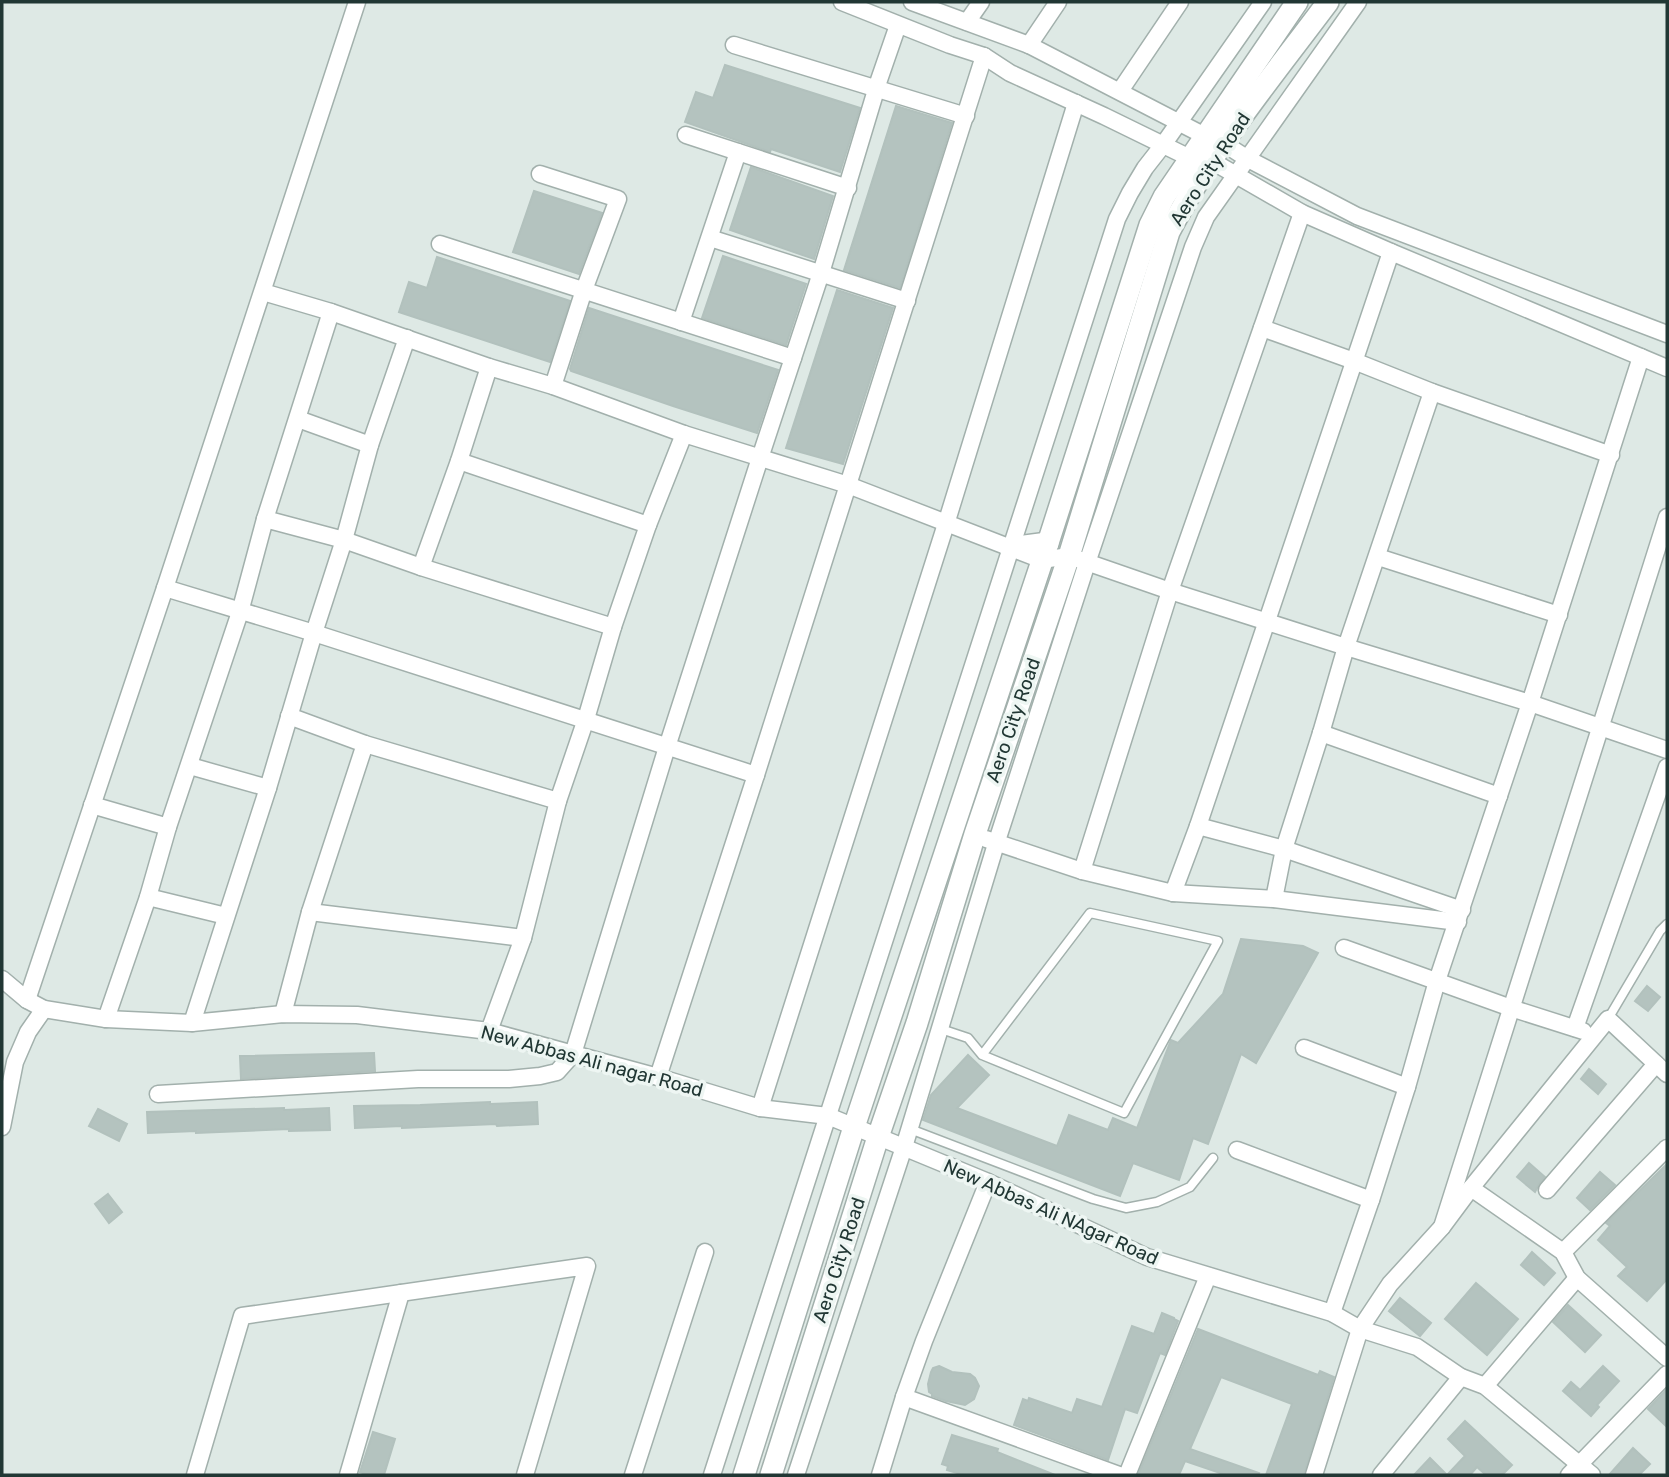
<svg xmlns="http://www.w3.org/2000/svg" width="1669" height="1477" font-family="Rubik,sans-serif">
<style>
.building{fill:#b4c3bf;stroke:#b2c1bd;stroke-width:2}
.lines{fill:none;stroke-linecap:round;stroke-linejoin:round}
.service-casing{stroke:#a2b0ac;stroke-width:11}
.minor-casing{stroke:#a2b0ac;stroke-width:19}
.tertiary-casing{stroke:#a2b0ac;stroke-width:24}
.service{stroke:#fff;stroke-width:8}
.minor{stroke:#fff;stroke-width:16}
.tertiary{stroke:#fff;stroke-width:21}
.labels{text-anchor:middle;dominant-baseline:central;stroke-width:7;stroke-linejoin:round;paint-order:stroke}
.street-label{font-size:19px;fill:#213734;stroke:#eef6f3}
</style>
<rect width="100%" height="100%" fill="#dee9e5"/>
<g class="building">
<polygon points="725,65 860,108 840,172 771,149 770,152 685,122 696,92 713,98"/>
<polygon points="896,106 952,123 900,288 844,270"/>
<polygon points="751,167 833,196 814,259 730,230"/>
<polygon points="534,191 602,213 579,274 513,252"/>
<polygon points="723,256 806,284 786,345 702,318"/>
<polygon points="437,257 570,301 550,362 399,312 409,282 427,288"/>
<polygon points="837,290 893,308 843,464 786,448"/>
<polygon points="589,308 778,370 757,433 673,406 571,371 570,369"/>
<polygon points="1241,939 1303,946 1318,953 1256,1063 1241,1054 1208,1144 1193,1138 1179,1180 1133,1163 1120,1196 923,1120 931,1095 968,1055 989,1075 957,1108 1057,1146 1069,1115 1108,1130 1113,1118 1137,1128 1171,1040 1178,1043 1223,994"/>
<polygon points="1647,986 1660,997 1648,1011 1635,1001"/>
<polygon points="374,1053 375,1071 241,1079 240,1056"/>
<polygon points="1589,1069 1606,1084 1598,1094 1581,1079"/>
<polygon points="490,1102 490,1104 537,1102 538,1124 497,1126 496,1124 402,1128 402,1126 355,1128 354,1106 420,1105"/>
<polygon points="284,1108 284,1110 329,1108 330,1130 289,1131 289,1129 196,1133 196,1131 148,1133 147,1112"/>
<polygon points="98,1109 127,1124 119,1141 89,1126"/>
<polygon points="1529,1163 1545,1177 1539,1184 1535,1192 1517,1177"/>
<polygon points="1667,1164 1667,1279 1647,1301 1618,1276 1627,1267 1598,1240 1610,1226 1606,1223"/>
<polygon points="1600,1172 1615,1185 1590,1210 1577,1198"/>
<polygon points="108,1194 122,1212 109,1223 95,1204"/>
<polygon points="1532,1252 1555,1273 1544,1285 1521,1265"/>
<polygon points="1476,1283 1518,1319 1487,1355 1445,1319"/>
<polygon points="1400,1298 1431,1323 1420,1336 1389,1311"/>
<polygon points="1568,1305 1601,1335 1585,1352 1553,1322"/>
<polygon points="1162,1313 1174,1318 1174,1319 1178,1321 1165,1355 1160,1353 1137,1413 1125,1409 1108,1460 1014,1425 1023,1399 1028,1401 1029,1398 1072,1413 1077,1399 1102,1407 1132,1326 1154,1334"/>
<polygon points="1198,1329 1318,1375 1320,1371 1334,1377 1304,1475 1266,1475 1292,1404 1221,1377 1190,1449 1259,1473 1258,1475 1226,1475 1185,1461 1179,1475 1138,1475"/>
<polygon points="939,1366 952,1372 970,1374 975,1378 979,1386 974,1399 965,1405 946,1401 932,1396 932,1394 929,1392 928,1384 931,1372 933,1368"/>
<polygon points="1603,1366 1619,1381 1597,1405 1599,1407 1591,1416 1563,1391 1571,1382 1580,1390"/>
<polygon points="1667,1389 1667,1427 1648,1409"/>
<polygon points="1465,1421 1512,1465 1502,1475 1486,1475 1477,1467 1470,1475 1447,1475 1465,1456 1448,1439"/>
<polygon points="373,1432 395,1439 384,1475 369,1475 360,1472"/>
<polygon points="952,1435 998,1449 997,1452 1055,1475 964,1475 947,1470 948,1466 942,1464"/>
<polygon points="1633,1448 1650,1464 1639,1475 1609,1475"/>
<polygon points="1430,1458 1447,1475 1414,1475"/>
</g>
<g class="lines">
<defs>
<g id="service">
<polyline points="1608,1019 1660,931 1667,924"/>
<polyline points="941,1029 968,1038 982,1055 1124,1113 1218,941 1090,913 982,1055"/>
<polyline points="910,1129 1093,1199 1126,1208 1157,1202 1190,1187 1213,1158"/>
</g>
<g id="minor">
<polyline points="842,2 950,45 984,56 1010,73 1104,116 1190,158 1210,160 1302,213 1391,252 1667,368"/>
<polyline points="912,2 1029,45 1205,136 1223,143 1248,159 1357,216 1667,334"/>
<polyline points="967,22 981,2"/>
<polyline points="734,45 966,116"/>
<polyline points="1029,45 1058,2"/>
<polyline points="1120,91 1180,2"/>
<polyline points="686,135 848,188"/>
<polyline points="540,174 618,199 584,290 553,386"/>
<polyline points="710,238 907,301"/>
<polyline points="440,244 793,358"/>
<polyline points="263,292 331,312 489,367 553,386 684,434 848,485 1042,560 1069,556 1170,591 1346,647 1530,703 1667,750"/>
<polyline points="681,322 738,152"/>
<polyline points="1262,328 1354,361 1432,392 1611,455"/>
<polyline points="298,419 370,445"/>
<polyline points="459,461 648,525"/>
<polyline points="265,519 344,540 421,567 613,627"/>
<polyline points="1378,557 1559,615"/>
<polyline points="421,567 459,461 489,367"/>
<polyline points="165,588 314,633 756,775"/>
<polyline points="289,716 365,744 558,801"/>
<polyline points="1321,733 1499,796"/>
<polyline points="190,766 268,788"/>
<polyline points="92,805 168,827"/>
<polyline points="1198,826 1284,849 1462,910"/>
<polyline points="986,839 1082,871 1173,893 1274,899 1458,922"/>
<polyline points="1082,871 1170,591 1302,213"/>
<polyline points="1173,893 1198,826 1391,252"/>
<polyline points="148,897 226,916"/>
<polyline points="1274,899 1284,849 1321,733 1346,647 1432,392"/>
<polyline points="310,912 523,938"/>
<polyline points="1344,948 1511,1008 1583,1031"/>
<polyline points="2,979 27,1000 44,1009 106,1019 192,1023 283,1014 357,1015 489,1031 658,1077 760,1108 828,1116 988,1182 1147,1257 1332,1313 1360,1329 1417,1347 1461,1377 1485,1386 1592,1475"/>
<polyline points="27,1000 165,588 357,2"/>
<polyline points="283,1014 310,912 365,744"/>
<polyline points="106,1019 148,897 168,827 240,612 265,519 331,312"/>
<polyline points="192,1023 268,788 314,633 344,540 370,445 407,338"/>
<polyline points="1575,1028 1667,767"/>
<polyline points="489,1031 523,938 558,801 586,719 613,627 648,525 684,434"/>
<polyline points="1304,1048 1407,1087"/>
<polyline points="658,1077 756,775 984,56"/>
<polyline points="158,1094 418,1079 509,1079 540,1076 557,1072 573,1054 667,747 760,458 821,273 879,80 898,25"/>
<polyline points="760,1108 946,524 1076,103"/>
<polyline points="2,1127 15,1062 28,1032 44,1009"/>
<polyline points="1237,1150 1371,1200"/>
<polyline points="1471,1188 1563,1252 1577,1278 1667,1358"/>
<polyline points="1547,1190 1656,1064"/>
<polyline points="1442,1227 1667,517"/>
<polyline points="1563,1252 1667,1148"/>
<polyline points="1332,1313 1371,1200 1407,1087 1437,981 1530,703 1641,357"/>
<polyline points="1485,1386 1577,1278"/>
<polyline points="904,1397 1119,1475"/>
<polyline points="195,1475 242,1316 587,1266 525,1475"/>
<polyline points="348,1475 401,1293"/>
<polyline points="633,1475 705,1252"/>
<polyline points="712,1475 1117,219 1130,193 1145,168 1163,145 1263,2"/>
<polyline points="796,1475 904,1147 996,844 1087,563 1193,247 1206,217 1358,2"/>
<polyline points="880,1475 904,1397 924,1341 988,1182"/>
<polyline points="1127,1475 1208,1276"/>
<polyline points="1314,1475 1360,1329 1390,1284 1442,1227 1471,1188 1608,1019 1667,1074"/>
<polyline points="1381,1475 1461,1377"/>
<polyline points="1569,1475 1667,1374"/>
</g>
<g id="tertiary">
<polyline points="1010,548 1048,543"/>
<polyline points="744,1475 854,1127 1048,543 1150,225 1164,197 1297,2"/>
<path d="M771,1475L878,1137L917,1023L975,834L1069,556L1169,232C1212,149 1272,77 1328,2"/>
</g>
</defs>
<use href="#service" class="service-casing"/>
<use href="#minor" class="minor-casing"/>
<use href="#tertiary" class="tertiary-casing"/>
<use href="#service" class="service"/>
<use href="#minor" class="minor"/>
<use href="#tertiary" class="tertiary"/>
</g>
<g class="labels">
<g class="street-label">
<text transform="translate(1210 169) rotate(-57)">Aero City Road</text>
<text transform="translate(1013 720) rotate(-71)">Aero City Road</text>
<text transform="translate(592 1061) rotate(15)">New Abbas Ali nagar Road</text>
<text transform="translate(1051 1212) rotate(24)">New Abbas Ali NAgar Road</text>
<text transform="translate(839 1260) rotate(-72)">Aero City Road</text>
</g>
</g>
<rect width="1669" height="1477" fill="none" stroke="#213734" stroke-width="7"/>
</svg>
